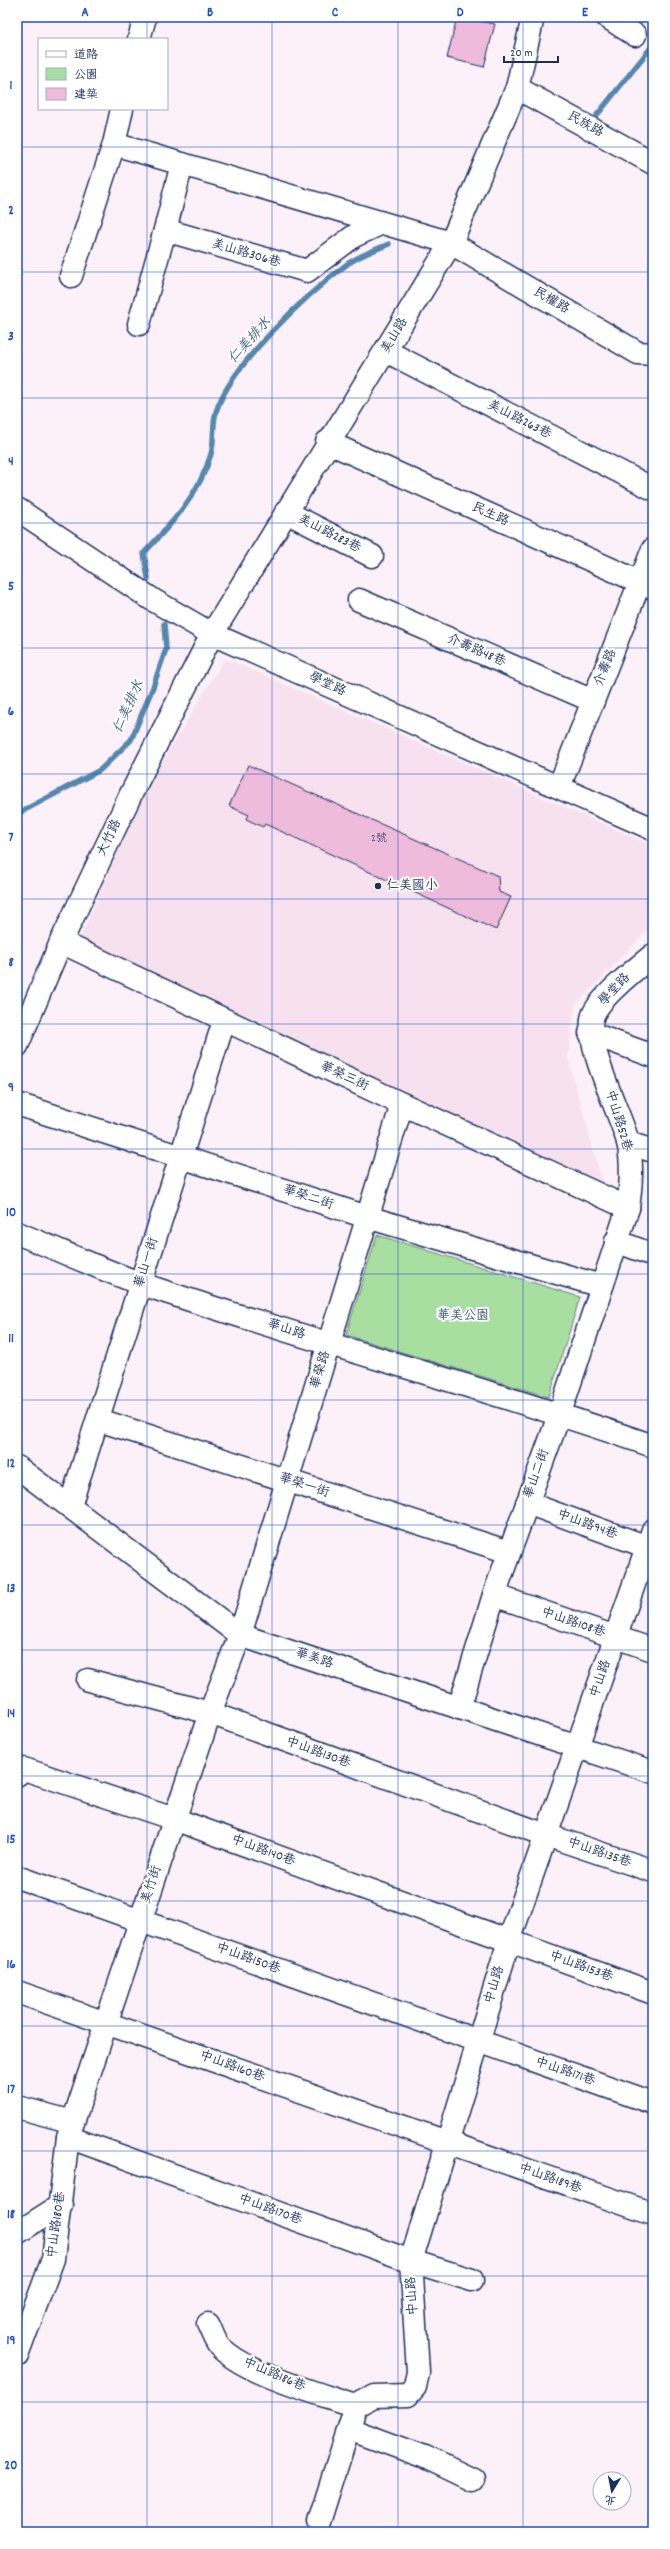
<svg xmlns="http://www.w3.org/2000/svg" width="670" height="2549" font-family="Dekko,'LXGW WenKai TC',sans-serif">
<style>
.built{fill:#f8e1ef}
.green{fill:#a9dea1;stroke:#628680}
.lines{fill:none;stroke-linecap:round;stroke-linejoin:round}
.stream{stroke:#5787ac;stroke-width:5.5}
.building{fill:#eebbda;stroke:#1b2f5e}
.minor-casing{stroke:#1b2f5e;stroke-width:25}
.minor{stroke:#fff;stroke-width:22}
.grid{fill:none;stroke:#1d4ed8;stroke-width:1;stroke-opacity:0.55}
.poi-dot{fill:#1b2f5e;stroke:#fff;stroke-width:1.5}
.labels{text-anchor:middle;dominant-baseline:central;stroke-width:4;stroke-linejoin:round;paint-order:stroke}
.number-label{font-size:11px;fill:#50527d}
.street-label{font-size:13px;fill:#1b2f5e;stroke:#fff}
.poi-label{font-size:13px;fill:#1b2f5e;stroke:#fff;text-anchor:start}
.park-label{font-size:13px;fill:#3e5b6f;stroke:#fff}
.water-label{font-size:14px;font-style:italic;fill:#395b85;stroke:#fff}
.neatline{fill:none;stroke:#1d4ed8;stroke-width:1.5}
.grid-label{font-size:13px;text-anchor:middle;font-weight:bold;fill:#1d4ed8}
</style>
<rect width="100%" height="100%" fill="#fcf1f8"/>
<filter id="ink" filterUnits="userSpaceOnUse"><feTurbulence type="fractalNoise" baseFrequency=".025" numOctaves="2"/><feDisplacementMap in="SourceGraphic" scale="8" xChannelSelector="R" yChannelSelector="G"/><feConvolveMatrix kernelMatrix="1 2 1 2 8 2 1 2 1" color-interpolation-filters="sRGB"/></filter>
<g filter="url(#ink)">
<polygon class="built" points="225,658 653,846 653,925 575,1005 568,1059 604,1188 80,938 143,794"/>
<polygon class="green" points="377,1235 580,1297 549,1397 346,1335"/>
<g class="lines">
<g class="stream">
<polyline points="597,115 653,45"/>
<path d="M148,578L144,553C172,523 199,495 211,454C215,440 212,425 216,412C230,366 307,294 346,265C358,256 375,250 389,244"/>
<polyline points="17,814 100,770 131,740 153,687 166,649 164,624"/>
</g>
</g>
<g class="building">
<polygon points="457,17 495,24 484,67 447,58"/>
<polygon points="248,765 498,876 499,892 511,897 496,930 265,824 263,827 246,819 249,815 229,806"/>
</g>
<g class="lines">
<defs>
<g id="minor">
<polyline points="607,17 635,35"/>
<polyline points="139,39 145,17"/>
<polyline points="517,88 653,163"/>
<polyline points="114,144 451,243 638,353 653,354"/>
<polyline points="182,164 165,230 307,271 354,236 382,223"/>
<polyline points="71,276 114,144 122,109"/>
<polyline points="139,324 165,230"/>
<polyline points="386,351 653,489"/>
<polyline points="327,442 653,588"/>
<polyline points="17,509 153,600 212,634 653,829"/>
<polyline points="286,512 372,556"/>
<polyline points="359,600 593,701"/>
<polyline points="559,787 653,549"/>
<polyline points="61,942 402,1104 628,1208"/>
<polyline points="590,1033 653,1056"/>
<polyline points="17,1046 61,942 131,794 212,634 451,243 517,88 533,17"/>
<polyline points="17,1104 367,1217 601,1286"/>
<polyline points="628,1143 653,1151"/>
<path d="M17,1233C59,1250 100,1269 142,1284C311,1342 485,1387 653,1446"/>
<polyline points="616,1241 653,1255"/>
<polyline points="99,1420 509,1552"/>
<polyline points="17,1467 240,1635 653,1772"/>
<polyline points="527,1503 653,1549"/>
<polyline points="70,1506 224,1021"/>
<polyline points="494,1595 653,1650"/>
<polyline points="88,1680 210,1713 546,1835 653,1871"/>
<path d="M459,1708L494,1595L560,1413L628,1208C631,1186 633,1164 628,1142C620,1112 583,1042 593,1015C601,996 637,968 653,955"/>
<polyline points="17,1775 24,1769 174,1819 653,1993"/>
<polyline points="17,1877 653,2103"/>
<polyline points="17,1992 653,2214"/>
<polyline points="17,2107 73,2122"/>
<polyline points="68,2137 411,2261 472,2280"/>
<polyline points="17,2233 61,2205"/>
<path d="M208,2324C212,2331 215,2343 221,2348C249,2375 318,2393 355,2406"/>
<polyline points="17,2356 53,2259 68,2137 210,1713 240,1635 402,1104"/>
<polyline points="355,2406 374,2396 408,2395 415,2387 418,2372 411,2261 509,1941 653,1530"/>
<polyline points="349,2429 425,2457 473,2480"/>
<polyline points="319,2522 353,2415"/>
</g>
</defs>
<use href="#minor" class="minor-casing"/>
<use href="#minor" class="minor"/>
</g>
</g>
<path class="grid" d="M147,17V39M272,17V2532M398,17V2532M523,17V2532M147,109V2532M17,147H653M17,272H653M17,398H653M17,523H653M17,648H653M17,774H653M17,899H653M17,1024H653M17,1149H653M17,1274H653M17,1400H653M17,1525H653M17,1650H653M17,1776H653M17,1901H653M17,2026H653M17,2151H653M17,2276H653M17,2402H653"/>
<circle class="poi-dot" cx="378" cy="886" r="4"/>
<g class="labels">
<g class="number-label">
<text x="379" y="839">2號</text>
</g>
<g class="street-label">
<text transform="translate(585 125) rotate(29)">民族路</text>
<text transform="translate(246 254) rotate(16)">美山路306巷</text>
<text transform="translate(551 301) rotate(30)">民權路</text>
<text transform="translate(395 336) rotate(-59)">美山路</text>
<text transform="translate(519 420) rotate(27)">美山路263巷</text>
<text transform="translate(490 515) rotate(24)">民生路</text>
<text transform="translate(329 534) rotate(27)">美山路283巷</text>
<text transform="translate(476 651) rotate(23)">介壽路48巷</text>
<text transform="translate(606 668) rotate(-68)">介壽路</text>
<text transform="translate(327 685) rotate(24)">學堂路</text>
<text transform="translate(110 838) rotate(-65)">大竹路</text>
<text transform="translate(615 990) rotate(-47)">學堂路</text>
<text transform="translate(344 1077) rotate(25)">華榮三街</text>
<text transform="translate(618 1121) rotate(73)">中山路52巷</text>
<text transform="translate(308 1198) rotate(18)">華榮二街</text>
<text transform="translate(147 1263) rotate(-73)">華山一街</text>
<text transform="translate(286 1330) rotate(18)">華山路</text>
<text transform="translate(321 1370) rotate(-73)">華榮路</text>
<text transform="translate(537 1474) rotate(-70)">華山二街</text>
<text transform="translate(304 1486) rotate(18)">華榮一街</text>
<text transform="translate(587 1525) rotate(20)">中山路94巷</text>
<text transform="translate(573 1623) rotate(19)">中山路108巷</text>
<text transform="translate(314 1659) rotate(18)">華美路</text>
<text transform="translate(601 1679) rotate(-71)">中山路</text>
<text transform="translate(318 1753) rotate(20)">中山路130巷</text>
<text transform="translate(263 1851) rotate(20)">中山路140巷</text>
<text transform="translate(599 1853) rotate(19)">中山路135巷</text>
<text transform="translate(152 1885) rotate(-72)">美竹街</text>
<text transform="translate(248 1959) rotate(20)">中山路150巷</text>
<text transform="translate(581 1967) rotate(20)">中山路153巷</text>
<text transform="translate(495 1985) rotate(-73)">中山路</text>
<text transform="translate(232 2067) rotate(20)">中山路160巷</text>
<text transform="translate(565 2072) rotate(19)">中山路171巷</text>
<text transform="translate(550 2179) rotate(19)">中山路189巷</text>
<text transform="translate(270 2210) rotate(20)">中山路170巷</text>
<text transform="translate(57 2225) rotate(-82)">中山路180巷</text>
<text transform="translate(413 2296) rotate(-94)">中山路</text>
<text transform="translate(274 2375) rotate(23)">中山路186巷</text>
</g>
<g class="poi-label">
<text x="386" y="886">仁美國小</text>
</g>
<g class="park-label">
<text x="463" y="1316">華美公園</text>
</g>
<g class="water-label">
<text transform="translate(250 341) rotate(-48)">仁美排水</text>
<text transform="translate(129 707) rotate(-66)">仁美排水</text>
</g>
</g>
<rect width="670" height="2549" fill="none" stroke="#fff" stroke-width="44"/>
<rect x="38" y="38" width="130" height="72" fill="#ffffff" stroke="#a4acbf"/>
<rect x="46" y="51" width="20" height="6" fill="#ffffff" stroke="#a4acbf"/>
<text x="74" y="58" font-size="12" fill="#1b2f5e">道路</text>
<rect x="46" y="68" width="20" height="12" fill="#a9dea1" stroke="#a4acbf"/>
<text x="74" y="78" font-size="12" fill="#1b2f5e">公園</text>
<rect x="46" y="88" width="20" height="12" fill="#eebbda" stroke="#a4acbf"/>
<text x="74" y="98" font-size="12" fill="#1b2f5e">建築</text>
<g transform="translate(612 2491) rotate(190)"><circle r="19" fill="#ffffff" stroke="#a4acbf"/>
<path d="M0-3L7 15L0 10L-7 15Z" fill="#1b2f5e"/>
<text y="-6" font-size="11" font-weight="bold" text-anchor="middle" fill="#1b2f5e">北</text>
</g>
<path d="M504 56v6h54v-6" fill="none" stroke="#1b2f5e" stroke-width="2"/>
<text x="510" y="56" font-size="12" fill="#1b2f5e" stroke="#ffffff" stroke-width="3" paint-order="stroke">20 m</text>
<rect x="22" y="22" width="626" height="2505" class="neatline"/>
<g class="grid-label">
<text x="85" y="16">A</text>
<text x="210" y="16">B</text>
<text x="335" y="16">C</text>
<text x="460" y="16">D</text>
<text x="585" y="16">E</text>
<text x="11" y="89">1</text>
<text x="11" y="214">2</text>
<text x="11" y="340">3</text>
<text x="11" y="465">4</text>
<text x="11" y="590">5</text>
<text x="11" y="715">6</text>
<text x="11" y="841">7</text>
<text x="11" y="966">8</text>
<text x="11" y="1091">9</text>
<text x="11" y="1216">10</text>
<text x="11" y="1342">11</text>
<text x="11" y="1467">12</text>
<text x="11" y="1592">13</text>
<text x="11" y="1717">14</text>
<text x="11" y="1843">15</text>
<text x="11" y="1968">16</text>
<text x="11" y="2093">17</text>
<text x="11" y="2218">18</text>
<text x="11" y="2344">19</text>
<text x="11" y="2469">20</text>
</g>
</svg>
